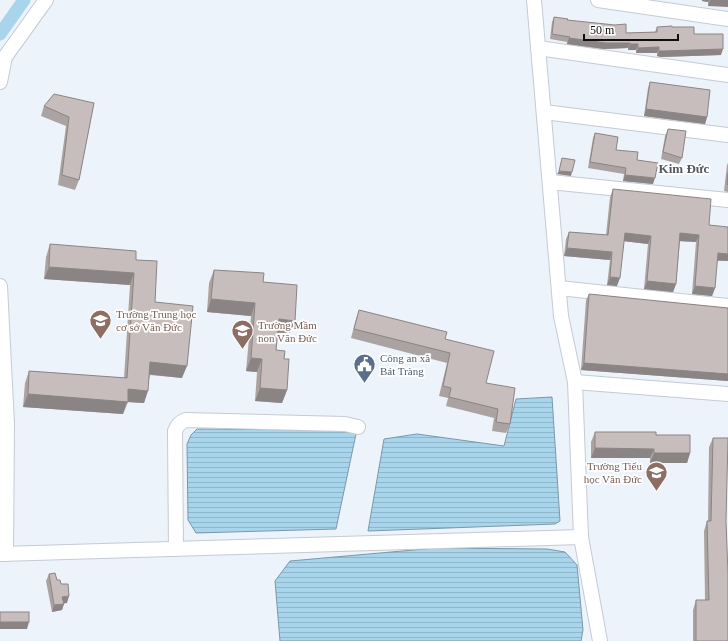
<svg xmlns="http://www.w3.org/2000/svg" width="728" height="641" font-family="'Times New Roman',serif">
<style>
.water{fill:url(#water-rules);stroke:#7999aa}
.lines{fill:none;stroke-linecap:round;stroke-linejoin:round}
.canal{stroke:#a8d5ec;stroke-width:13}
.minor-casing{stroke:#c5cbd2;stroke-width:16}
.minor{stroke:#fff;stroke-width:14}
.wall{fill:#aba3a2}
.shaded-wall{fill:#8b8484}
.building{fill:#c7bdbc;stroke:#8b8484}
.labels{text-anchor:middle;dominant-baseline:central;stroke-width:3.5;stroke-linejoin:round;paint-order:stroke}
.education-label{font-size:11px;fill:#785e54;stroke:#fff;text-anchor:start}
.service-label{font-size:11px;fill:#4e5e75;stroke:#fff;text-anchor:start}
.quarter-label{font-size:13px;font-weight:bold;fill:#53585f;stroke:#fff}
</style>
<defs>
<pattern id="water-rules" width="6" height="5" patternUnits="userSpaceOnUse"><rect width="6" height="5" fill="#a8d5ec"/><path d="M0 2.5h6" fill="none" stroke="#8fb6c9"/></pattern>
</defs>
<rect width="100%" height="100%" fill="#edf3fb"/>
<g class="water">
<polygon points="552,397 560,521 555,524 368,531 384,439 417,434 504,446 516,399"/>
<polygon points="197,429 345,430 356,434 336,529 196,533 188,520 187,444 191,435"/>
<polygon points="436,548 547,549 565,552 577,565 583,630 581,641 280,641 275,581 290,561"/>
</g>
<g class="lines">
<polyline class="canal" points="0,34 24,0"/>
<defs>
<g id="minor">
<polyline points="534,0 561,316 575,382 581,537 600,641"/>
<polyline points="598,0 728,19"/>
<polyline points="538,48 728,75"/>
<polyline points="0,82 5,57 46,0"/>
<polyline points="544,112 728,135"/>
<polyline points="550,182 728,200"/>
<polyline points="0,286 7,424 6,554"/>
<polyline points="559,288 728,306"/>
<polyline points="575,382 728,394"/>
<path d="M176,549L175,431C177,425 180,422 186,420L345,424L358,427"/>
<polyline points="0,554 581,537"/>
</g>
</defs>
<use href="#minor" class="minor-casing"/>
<use href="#minor" class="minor"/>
</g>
<g class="wall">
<polygon points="702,0 728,0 708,6 708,2 702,1"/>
<polygon points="554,17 567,20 626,33 655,32 657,27 672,27 694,34 721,55 661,57 657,56 657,53 636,53 636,50 628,50 628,48 604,49 567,44 567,42 550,39 552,22"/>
<polygon points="650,82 707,117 705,124 644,116 648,88"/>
<polygon points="94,103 79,180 75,190 58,185 66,126 41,116 44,106"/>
<polygon points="668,129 682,158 679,164 661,159 665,136"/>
<polygon points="595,133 616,150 637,160 653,184 623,181 624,174 588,168 593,138"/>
<polygon points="728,163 728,192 724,191 727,165"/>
<polygon points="613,189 709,225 728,261 717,261 715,288 712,296 692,294 696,242 680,241 676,284 673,292 644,289 648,244 624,241 617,286 607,285 610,260 564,256 566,239 569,232 606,235 610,197"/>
<polygon points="50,244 136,260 155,302 182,378 150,375 144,403 128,402 123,414 23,407 25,383 29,371 124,378 130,285 44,279 46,257"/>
<polygon points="214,270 263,282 290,333 278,333 276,350 284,359 287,390 282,403 255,401 257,372 246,371 251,316 207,312 209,283"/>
<polygon points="589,294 728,308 728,381 581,370 586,300"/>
<polygon points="359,310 445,339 486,383 510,424 506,433 492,431 494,418 446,406 448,398 439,396 447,363 351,338 356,319"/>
<polygon points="595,432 656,435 690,453 687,463 650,463 650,458 591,458 591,442"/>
<polygon points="713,438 726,521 728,641 693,641 693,610 696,600 705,600 704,531 707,521 708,521 709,447"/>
<polygon points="49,574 57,580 67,603 64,603 62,610 52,612 46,581"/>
</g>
<g class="shaded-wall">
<polygon points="702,0 709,0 708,2 702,1"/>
<polygon points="710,0 728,0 728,7 708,6"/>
<polygon points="569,38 630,43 628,48 604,49 567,44"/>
<polygon points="630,44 638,44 636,50 628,50"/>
<polygon points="659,47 657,53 636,53 638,48"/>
<polygon points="723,49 721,55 661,57 657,56 659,51"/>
<polygon points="646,109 707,117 705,124 644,116"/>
<polygon points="559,171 572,172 571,176 557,174"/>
<polygon points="625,175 655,178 653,184 623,181"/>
<polygon points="625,233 651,236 648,244 622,241"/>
<polygon points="680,233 699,235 696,242 677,241"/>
<polygon points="567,248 612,252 610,260 564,256"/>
<polygon points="718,253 728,254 728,261 715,260"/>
<polygon points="49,267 134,273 130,285 44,279"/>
<polygon points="610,277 620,278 617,286 607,285"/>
<polygon points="647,281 676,284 673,292 644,289"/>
<polygon points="695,286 715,288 712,296 692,294"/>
<polygon points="211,299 255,303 251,316 207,312"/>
<polygon points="279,319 295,321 290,333 274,332"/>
<polygon points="251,358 262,359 257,372 246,371"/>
<polygon points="150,362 187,366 182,378 146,374"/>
<polygon points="584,363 728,374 728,381 581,370"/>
<polygon points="260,388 287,390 282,403 255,401"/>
<polygon points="128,389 148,391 144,403 127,402 123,414 23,407 28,394"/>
<polygon points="595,448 654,449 650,458 591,458"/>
<polygon points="654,453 690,453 687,463 650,463"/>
<polygon points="69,596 67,603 60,604 62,597"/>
<polygon points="64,604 62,610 52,612 54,605"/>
<polygon points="0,622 29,622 27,629 0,629"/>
</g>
<g class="building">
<polygon points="554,17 568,19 567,20 615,25 626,24 626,33 657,32 657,27 672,26 672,27 694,27 694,34 723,34 723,49 663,51 659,51 659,47 638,48 638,44 630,44 630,43 606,43 569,38 570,37 552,34"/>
<polygon points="650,82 710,90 707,117 646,109"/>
<polygon points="54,94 94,103 79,180 62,175 69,117 44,106"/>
<polygon points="668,129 686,131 682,158 663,152"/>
<polygon points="595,133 618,137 616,150 638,152 637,160 658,163 655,178 625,175 626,168 590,162"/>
<polygon points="562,158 575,160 572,172 559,171"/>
<polygon points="728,173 728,185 727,184"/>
<polygon points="613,189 711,199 709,225 728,227 728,254 718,253 715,288 695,286 699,235 680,233 676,284 647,281 651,236 625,233 620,278 610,277 612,252 567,248 569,232 608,235"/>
<polygon points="50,244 136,251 136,260 157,261 155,302 193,306 187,366 150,362 148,391 128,389 128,402 28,394 29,371 127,378 134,273 49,267"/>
<polygon points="214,270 264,273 263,282 297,285 295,321 279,319 276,350 285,351 284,359 289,359 287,390 260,388 262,359 251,358 255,303 211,299"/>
<polygon points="589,294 728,308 728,374 584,363"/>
<polygon points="359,310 447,332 445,339 494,351 486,383 515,388 510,424 496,422 498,409 449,397 451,388 443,386 450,353 354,329"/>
<polygon points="595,432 656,432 656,435 690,435 690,453 654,453 654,449 595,448"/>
<polygon points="713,438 728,438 726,521 728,574 728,641 696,641 696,600 709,600 707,521 711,521"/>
<polygon points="55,573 57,580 60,580 61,584 68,584 69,596 62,597 64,604 54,605 49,574"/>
<rect x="0" y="612" width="29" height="10"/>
</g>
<defs>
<symbol id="school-pin" viewBox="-11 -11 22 30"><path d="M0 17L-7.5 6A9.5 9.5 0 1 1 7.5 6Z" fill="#8d6e63" stroke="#fff"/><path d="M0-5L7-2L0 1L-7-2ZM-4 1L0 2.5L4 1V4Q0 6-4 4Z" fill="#fff"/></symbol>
<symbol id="civic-pin" viewBox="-11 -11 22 30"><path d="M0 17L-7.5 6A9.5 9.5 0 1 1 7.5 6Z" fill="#5c6f8a" stroke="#fff"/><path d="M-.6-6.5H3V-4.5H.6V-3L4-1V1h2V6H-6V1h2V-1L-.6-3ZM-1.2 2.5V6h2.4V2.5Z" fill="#fff"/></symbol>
</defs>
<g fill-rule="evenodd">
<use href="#school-pin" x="88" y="308" width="25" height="34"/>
<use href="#school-pin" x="230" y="318" width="25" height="34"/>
<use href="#civic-pin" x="352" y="352" width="25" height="34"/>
<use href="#school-pin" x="644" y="460" width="25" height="34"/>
</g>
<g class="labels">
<g class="education-label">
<text x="116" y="314">Trường Trung học<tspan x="116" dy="13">cơ sở Văn Đức</tspan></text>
<text x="258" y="325">Trường Mầm<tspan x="258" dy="13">non Văn Đức</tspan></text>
<text x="642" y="466" text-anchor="end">Trường Tiểu<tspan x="642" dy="13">học Văn Đức</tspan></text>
</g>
<g class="service-label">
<text x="380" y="358">Công an xã<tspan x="380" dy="13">Bát Tràng</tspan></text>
</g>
<g class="quarter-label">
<text x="684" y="168">Kim Đức</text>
</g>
</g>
<path d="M584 34v6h94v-6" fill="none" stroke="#0b0d0f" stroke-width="2"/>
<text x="590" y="34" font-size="12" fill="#0b0d0f" stroke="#ffffff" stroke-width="3" paint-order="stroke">50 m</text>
</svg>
